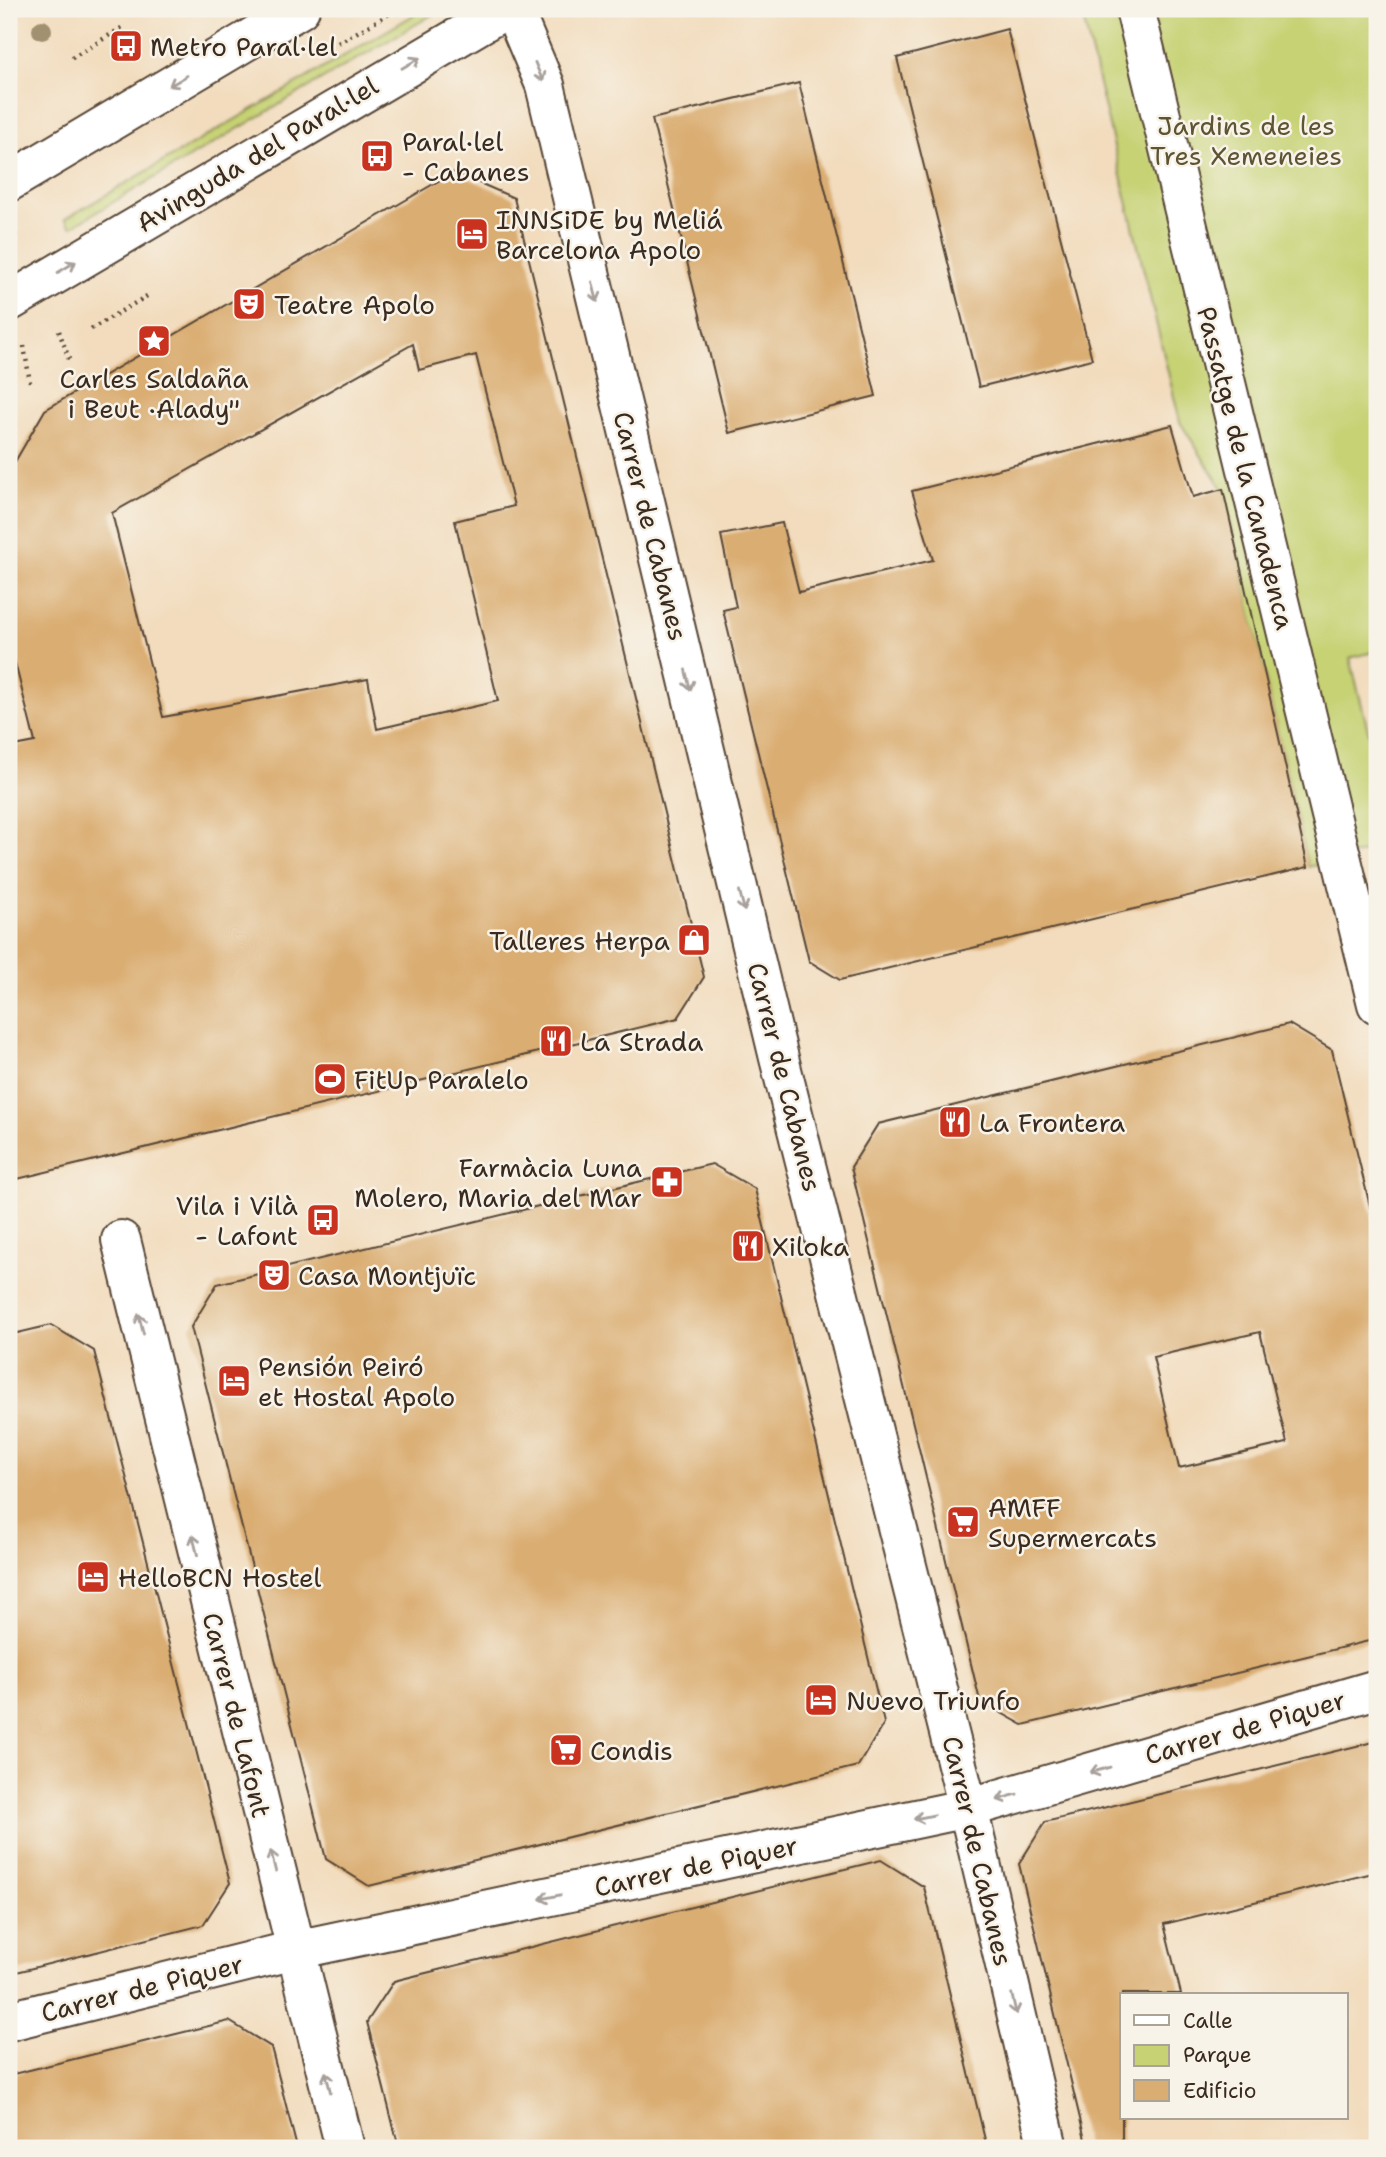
<svg xmlns="http://www.w3.org/2000/svg" width="1386" height="2157" font-family="'Shantell Sans',sans-serif">
<style>
.green{fill:#c6d273;stroke:#807e48;stroke-width:2}
.building{fill:#daad72;fill-rule:evenodd}
.lines{fill:none;stroke-linecap:round;stroke-linejoin:round}
.street-casing{stroke:#564536;stroke-width:42}
.secondary-casing{stroke:#564536;stroke-width:42}
.path{stroke:#564536;stroke-width:4.5;stroke-dasharray:2 5;stroke-linecap:butt}
.street{stroke:#fff;stroke-width:38}
.secondary{stroke:#fff;stroke-width:38}
.tree{fill:#a19171}
.oneway{stroke:#a79f9a}
.labels{text-anchor:middle;dominant-baseline:central;stroke-width:5;stroke-linejoin:round;paint-order:stroke}
.poi-label{font-size:26px;fill:#3b2a1e;stroke:#f7f3e8;text-anchor:start}
.park-label{font-size:26px;fill:#5e5433;stroke:#f7f3e8}
.street-label{font-size:26px;fill:#3b2a1e;stroke:#f7f3e8}
</style>
<rect width="100%" height="100%" fill="#f7f3e8"/>
<filter id="ink" filterUnits="userSpaceOnUse"><feTurbulence type="fractalNoise" baseFrequency=".0143" numOctaves="2"/><feDisplacementMap in="SourceGraphic" scale="14" xChannelSelector="R" yChannelSelector="G"/><feConvolveMatrix kernelMatrix="1 2 1 2 8 2 1 2 1" color-interpolation-filters="sRGB"/></filter>
<filter id="wash" filterUnits="userSpaceOnUse"><feTurbulence type="fractalNoise" baseFrequency=".00686" numOctaves="4" result="noise"/><feDisplacementMap in="SourceGraphic" scale="28" xChannelSelector="R" yChannelSelector="G"/><feGaussianBlur stdDeviation="1.57" result="paint"/><feColorMatrix in="noise" values="0 0 0 0 0 0 0 0 0 0 0 0 0 0 0 0 0 1.4 0 .05"/><feComposite in="paint" operator="in"/></filter>
<g filter="url(#wash)">
<rect width="100%" height="100%" fill="#f2dcbd"/>
<g class="green">
<polygon points="424,9 442,9 71,227 65,219"/>
<polygon points="1081,9 1377,9 1377,651 1350,658 1377,766 1377,849 1308,867 1223,490 1180,422"/>
</g>
<g id="blocks">
<g class="building">
<polygon points="1007,29 1092,359 979,387 897,58"/>
<polygon points="799,83 876,396 729,433 652,119"/>
<path d="M454,172L514,198L704,977L678,1018L9,1181V747L35,742L9,639V472L45,410ZM413,344L419,370L476,355L514,506L455,521L498,701L377,729L368,679L163,717L112,513Z"/>
<polygon points="1172,425 1193,497 1223,489 1308,867 840,980 809,961 723,610 736,607 721,535 782,523 799,592 933,560 912,491"/>
<path d="M1289,1024L1332,1050L1377,1235V1639L1023,1725L980,1701L851,1167L878,1124ZM1260,1332L1287,1443L1179,1468L1153,1357Z"/>
<polygon points="712,1164 755,1189 884,1723 858,1766 369,1886 326,1859 191,1327 217,1284"/>
<polygon points="51,1325 94,1351 230,1883 203,1925 9,1974 9,1335"/>
<polygon points="1377,1741 1377,1872 1164,1924 1181,1994 1122,1994 1122,2148 1087,2148 1019,1864 1045,1822"/>
<polygon points="881,1860 924,1887 987,2148 399,2148 367,2022 394,1981"/>
<polygon points="229,2021 271,2047 297,2148 9,2148 9,2075"/>
</g>
</g>
</g>
<g filter="url(#ink)">
<use href="#blocks" fill-opacity="0" stroke="#564536" stroke-width="2"/>
<g class="lines">
<defs>
<g id="street">
<polyline points="513,9 545,85 779,1058 968,1808 1048,2148"/>
<polyline points="1135,9 1377,1004"/>
<polyline points="121,1240 345,2148"/>
<polyline points="9,2021 295,1950 968,1808 1377,1689"/>
</g>
<g id="secondary">
<polyline points="9,182 300,9"/>
<polyline points="9,302 506,9"/>
</g>
</defs>
<use href="#street" class="street-casing"/>
<use href="#secondary" class="secondary-casing"/>
<g class="path">
<polyline points="338,43 398,9"/>
<polyline points="72,58 123,27"/>
<polyline points="13,105 15,115"/>
<polyline points="9,237 19,231"/>
<polyline points="91,329 147,296"/>
<polyline points="59,331 70,362"/>
<polyline points="24,346 30,382"/>
</g>
<use href="#street" class="street"/>
<use href="#secondary" class="secondary"/>
</g>
<circle class="tree" cx="42" cy="30" r="10"/>
<defs><path id="oneway-shaft" d="M-6 0H5M1.5-3L5.5 0L1.5 3" fill="none" stroke-width="1.6" stroke-linecap="round" stroke-linejoin="round" transform="scale(1.75)"/></defs>
<g class="oneway">
<use href="#oneway-shaft" transform="translate(411 63) rotate(-30)"/>
<use href="#oneway-shaft" transform="translate(539 72) rotate(67)"/>
<use href="#oneway-shaft" transform="translate(178 81) rotate(149)"/>
<use href="#oneway-shaft" transform="translate(67 267) rotate(-31)"/>
<use href="#oneway-shaft" transform="translate(595 292) rotate(76)"/>
<use href="#oneway-shaft" transform="translate(688 680) rotate(76)"/>
<use href="#oneway-shaft" transform="translate(742 901) rotate(76)"/>
<use href="#oneway-shaft" transform="translate(141 1324) rotate(-104)"/>
<use href="#oneway-shaft" transform="translate(195 1545) rotate(-104)"/>
<use href="#oneway-shaft" transform="translate(1100 1770) rotate(164)"/>
<use href="#oneway-shaft" transform="translate(1007 1797) rotate(164)"/>
<use href="#oneway-shaft" transform="translate(924 1817) rotate(168)"/>
<use href="#oneway-shaft" transform="translate(273 1861) rotate(-104)"/>
<use href="#oneway-shaft" transform="translate(550 1897) rotate(168)"/>
<use href="#oneway-shaft" transform="translate(1014 2004) rotate(77)"/>
<use href="#oneway-shaft" transform="translate(328 2082) rotate(-104)"/>
</g>
</g>
<defs>
<symbol id="bus-square" viewBox="-11 -11 22 22"><rect x="-9" y="-9" width="18" height="18" rx="4" fill="#c8321e" stroke="#f7f3e8"/><path d="M-5-6H5V4H4V6H2V4H-2V6H-4V4H-5ZM-3.5-4V0h7V-4ZM-3.5 1.2v1.5H-2V1.2ZM2 1.2v1.5H3.5V1.2Z" fill="#fff"/></symbol>
<symbol id="hotel-square" viewBox="-11 -11 22 22"><rect x="-9" y="-9" width="18" height="18" rx="4" fill="#c8321e" stroke="#f7f3e8"/><path d="M-6-4.5h1.5V1H6V5H4.5V3h-9V5H-6ZM-4 0a1.8 1.8 0 1 1 3.6 0ZM.5 0V-2.5h3Q6-2.5 6 0Z" fill="#fff"/></symbol>
<symbol id="theatre-square" viewBox="-11 -11 22 22"><rect x="-9" y="-9" width="18" height="18" rx="4" fill="#c8321e" stroke="#f7f3e8"/><path d="M-5-5.5Q0-4 5-5.5V0Q5 5 0 6Q-5 5-5 0ZM-3.3-2.5H-1v1.5H-3.3ZM1-2.5H3.3v1.5H1ZM-2.8 1Q0 5.5 2.8 1Z" fill="#fff"/></symbol>
<symbol id="sight-square" viewBox="-11 -11 22 22"><rect x="-9" y="-9" width="18" height="18" rx="4" fill="#c8321e" stroke="#f7f3e8"/><path d="M0-6L1.8-2.2L6-1.7L2.9 1.2L3.7 5.4L0 3.3L-3.7 5.4L-2.9 1.2L-6-1.7L-1.8-2.2Z" fill="#fff"/></symbol>
<symbol id="shop-square" viewBox="-11 -11 22 22"><rect x="-9" y="-9" width="18" height="18" rx="4" fill="#c8321e" stroke="#f7f3e8"/><path d="M-5-2.5h2.3a2.7 3.5 0 0 1 5.4 0H5L5.5 6h-11ZM-1.5-2.5h3a1.5 2.3 0 0 0-3 0Z" fill="#fff"/></symbol>
<symbol id="restaurant-square" viewBox="-11 -11 22 22"><rect x="-9" y="-9" width="18" height="18" rx="4" fill="#c8321e" stroke="#f7f3e8"/><path d="M-5-6h1v4h1v-4h1v4h1v-4h1v5L-1.5 .5V6h-2V.5L-5-1ZM5-6V6H3V1.5H1.5Q1.5-4 5-6Z" fill="#fff"/></symbol>
<symbol id="stadium-square" viewBox="-11 -11 22 22"><rect x="-9" y="-9" width="18" height="18" rx="4" fill="#c8321e" stroke="#f7f3e8"/><path d="M0-5a6.5 5 0 1 0 0 10a6.5 5 0 1 0 0-10ZM-3.5-1.8h7v3.6h-7Z" fill="#fff"/></symbol>
<symbol id="pharmacy-square" viewBox="-11 -11 22 22"><rect x="-9" y="-9" width="18" height="18" rx="4" fill="#c8321e" stroke="#f7f3e8"/><path d="M-2-6h4v4h4v4h-4v4h-4v-4h-4v-4h4Z" fill="#fff"/></symbol>
<symbol id="supermarket-square" viewBox="-11 -11 22 22"><rect x="-9" y="-9" width="18" height="18" rx="4" fill="#c8321e" stroke="#f7f3e8"/><path d="M-6-5.5h2.5l.6 2H6L4.5 2H-2.5L-4.4-4H-6ZM-1.5 3.2a1.3 1.3 0 1 0 .1 0ZM3 3.2a1.3 1.3 0 1 0 .1 0Z" fill="#fff"/></symbol>
</defs>
<g fill-rule="evenodd">
<use href="#bus-square" x="107" y="27" width="38" height="38"/>
<use href="#bus-square" x="358" y="137" width="38" height="38"/>
<use href="#hotel-square" x="453" y="215" width="38" height="38"/>
<use href="#theatre-square" x="230" y="285" width="38" height="38"/>
<use href="#sight-square" x="135" y="322" width="38" height="38"/>
<use href="#shop-square" x="675" y="921" width="38" height="38"/>
<use href="#restaurant-square" x="537" y="1022" width="38" height="38"/>
<use href="#stadium-square" x="311" y="1060" width="38" height="38"/>
<use href="#restaurant-square" x="936" y="1103" width="38" height="38"/>
<use href="#pharmacy-square" x="648" y="1163" width="38" height="38"/>
<use href="#bus-square" x="304" y="1201" width="38" height="38"/>
<use href="#restaurant-square" x="729" y="1227" width="38" height="38"/>
<use href="#theatre-square" x="255" y="1256" width="38" height="38"/>
<use href="#hotel-square" x="215" y="1362" width="38" height="38"/>
<use href="#supermarket-square" x="944" y="1503" width="38" height="38"/>
<use href="#hotel-square" x="74" y="1558" width="38" height="38"/>
<use href="#hotel-square" x="802" y="1681" width="38" height="38"/>
<use href="#supermarket-square" x="547" y="1731" width="38" height="38"/>
</g>
<g class="labels">
<g class="poi-label">
<text x="150" y="46">Metro Paral·lel</text>
<text x="402" y="141">Paral·lel<tspan x="402" dy="30">- Cabanes</tspan></text>
<text x="496" y="219">INNSiDE by Meliá<tspan x="496" dy="30">Barcelona Apolo</tspan></text>
<text x="274" y="304">Teatre Apolo</text>
<text x="154" y="378" text-anchor="middle">Carles Saldaña<tspan x="154" dy="30">i Beut ·Alady"</tspan></text>
<text x="670" y="940" text-anchor="end">Talleres Herpa</text>
<text x="580" y="1041">La Strada</text>
<text x="354" y="1079">FitUp Paralelo</text>
<text x="979" y="1122">La Frontera</text>
<text x="642" y="1167" text-anchor="end">Farmàcia Luna<tspan x="642" dy="30">Molero, Maria del Mar</tspan></text>
<text x="298" y="1205" text-anchor="end">Vila i Vilà<tspan x="298" dy="30">- Lafont</tspan></text>
<text x="772" y="1246">Xiloka</text>
<text x="298" y="1275">Casa Montjuïc</text>
<text x="258" y="1366">Pensión Peiró<tspan x="258" dy="30">et Hostal Apolo</tspan></text>
<text x="988" y="1507">AMFF<tspan x="988" dy="30">Supermercats</tspan></text>
<text x="118" y="1577">HelloBCN Hostel</text>
<text x="846" y="1700">Nuevo Triunfo</text>
<text x="590" y="1750">Condis</text>
</g>
<g class="park-label">
<text x="1246" y="125">Jardins de les<tspan x="1246" dy="30">Tres Xemeneies</tspan></text>
</g>
<g class="street-label">
<text transform="translate(257 154) rotate(-31)">Avinguda del Paral·lel</text>
<text transform="translate(1246 468) rotate(76)">Passatge de la Canadenca</text>
<text transform="translate(651 526) rotate(76)">Carrer de Cabanes</text>
<text transform="translate(785 1077) rotate(76)">Carrer de Cabanes</text>
<text transform="translate(237 1715) rotate(76)">Carrer de Lafont</text>
<text transform="translate(1245 1727) rotate(-16)">Carrer de Piquer</text>
<text transform="translate(978 1851) rotate(77)">Carrer de Cabanes</text>
<text transform="translate(696 1866) rotate(-12)">Carrer de Piquer</text>
<text transform="translate(142 1988) rotate(-14)">Carrer de Piquer</text>
</g>
</g>
<rect width="1386" height="2157" fill="none" stroke="#f7f3e8" stroke-width="35"/>
<rect x="1120" y="1993" width="228" height="126" fill="#f7f3e8" stroke="#aca397" stroke-width="2"/>
<rect x="1134" y="2015" width="35" height="10" fill="#ffffff" stroke="#aca397" stroke-width="2"/>
<text x="1183" y="2028" font-size="21" fill="#3b2a1e">Calle</text>
<rect x="1134" y="2045" width="35" height="21" fill="#c6d273" stroke="#aca397" stroke-width="2"/>
<text x="1183" y="2062" font-size="21" fill="#3b2a1e">Parque</text>
<rect x="1134" y="2080" width="35" height="21" fill="#daad72" stroke="#aca397" stroke-width="2"/>
<text x="1183" y="2098" font-size="21" fill="#3b2a1e">Edificio</text>
</svg>
